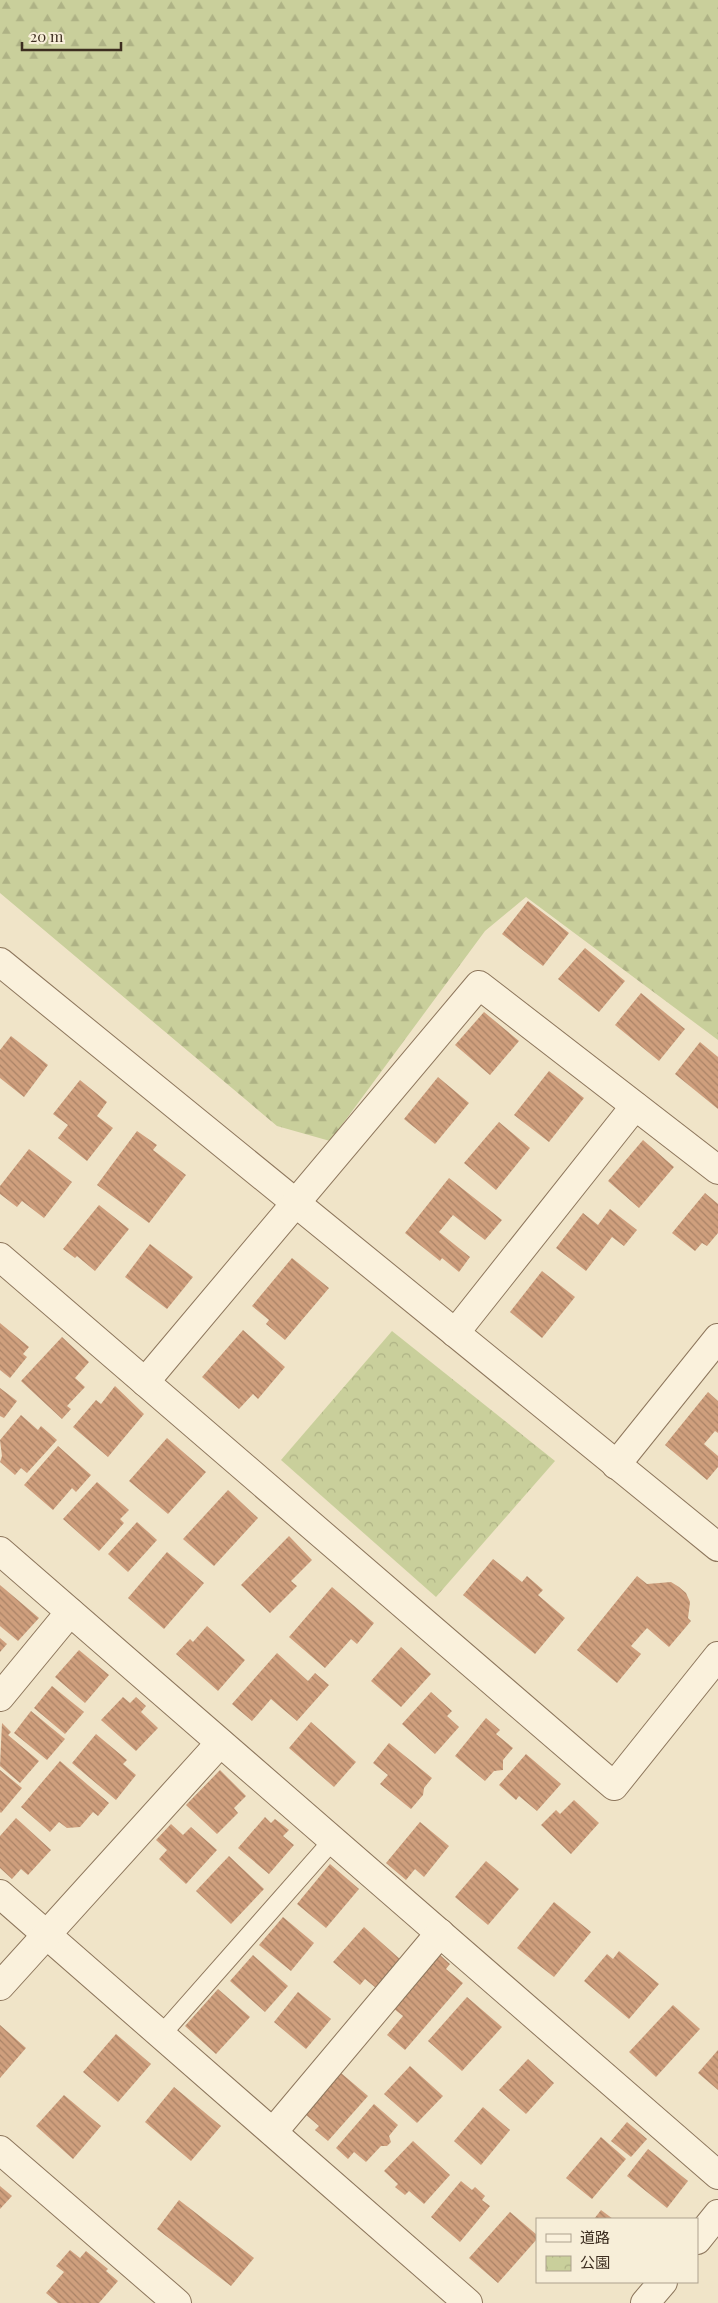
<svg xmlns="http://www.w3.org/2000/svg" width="718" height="2303" font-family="'Playfair Display','Noto Sans JP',serif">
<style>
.forest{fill:url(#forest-firs)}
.park{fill:url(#park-crowns)}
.building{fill:url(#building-back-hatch)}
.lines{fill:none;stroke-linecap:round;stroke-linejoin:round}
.service-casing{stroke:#8d765c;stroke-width:20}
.minor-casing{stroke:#8d765c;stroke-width:30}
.service{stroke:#faf1dc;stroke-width:18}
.minor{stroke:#faf1dc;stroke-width:28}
</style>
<defs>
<pattern id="forest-firs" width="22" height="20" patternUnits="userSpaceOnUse" patternTransform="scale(1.25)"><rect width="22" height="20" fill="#c9cf9b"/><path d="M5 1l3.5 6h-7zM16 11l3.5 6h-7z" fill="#aeb285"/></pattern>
<pattern id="park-crowns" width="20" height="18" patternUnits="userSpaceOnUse" patternTransform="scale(1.25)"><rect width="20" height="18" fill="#c9cf9b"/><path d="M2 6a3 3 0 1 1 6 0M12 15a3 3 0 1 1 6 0" fill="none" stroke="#aeb285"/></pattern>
<pattern id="building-back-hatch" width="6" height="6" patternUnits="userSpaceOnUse" patternTransform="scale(1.25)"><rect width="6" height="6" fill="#cf9f7d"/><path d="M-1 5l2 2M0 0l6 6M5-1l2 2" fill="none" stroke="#a98266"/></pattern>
</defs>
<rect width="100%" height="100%" fill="#f0e4c8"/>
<polygon class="forest" points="0,0 718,0 718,1040 526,897 485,931 330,1141 277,1126 0,893"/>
<polygon class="park" points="392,1331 555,1461 436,1597 281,1460"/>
<g class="building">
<polygon points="528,901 569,933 543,966 502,934"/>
<polygon points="585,948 625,981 599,1012 558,979"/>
<polygon points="641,993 685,1029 659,1061 615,1025"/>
<polygon points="484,1012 519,1041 490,1075 455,1045"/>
<polygon points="11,1036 48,1065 24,1097 0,1078 0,1050"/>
<polygon points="700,1042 718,1057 718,1109 675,1074"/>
<polygon points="549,1071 584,1098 549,1142 514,1115"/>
<polygon points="438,1077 469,1103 435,1144 404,1119"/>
<polygon points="80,1080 107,1102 97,1116 113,1128 87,1161 58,1138 68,1125 53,1114"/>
<polygon points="499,1122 530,1148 496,1190 464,1163"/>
<polygon points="137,1131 157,1145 153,1150 186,1175 149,1223 97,1185"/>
<polygon points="643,1140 674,1167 639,1208 608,1181"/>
<polygon points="29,1149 72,1182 44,1218 22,1201 17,1207 0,1194 0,1186"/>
<polygon points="449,1178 502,1220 485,1240 453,1215 439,1232 470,1257 459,1272 442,1258 440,1261 405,1233"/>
<polygon points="705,1193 718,1204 718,1233 707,1246 702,1243 695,1251 672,1233"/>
<polygon points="99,1205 129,1229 95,1271 77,1256 75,1258 63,1249"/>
<polygon points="610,1209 637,1230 624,1246 612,1237 586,1271 556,1248 583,1213 598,1225"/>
<polygon points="150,1244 193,1277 167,1309 125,1277"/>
<polygon points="292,1258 329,1288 285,1340 266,1324 269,1320 252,1306"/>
<polygon points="542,1271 575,1297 542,1338 510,1312"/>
<polygon points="0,1323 29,1347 23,1354 27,1357 10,1378 0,1370"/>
<polygon points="243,1330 285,1367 258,1399 253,1394 239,1409 202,1377"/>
<polygon points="62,1337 89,1362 75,1378 85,1387 67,1406 71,1409 62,1419 21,1381"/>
<polygon points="115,1386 144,1414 108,1457 73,1427 96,1400 101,1404"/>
<polygon points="0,1388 17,1401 4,1418 0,1416"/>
<polygon points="708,1392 718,1401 718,1433 715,1431 704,1444 718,1456 718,1467 707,1480 665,1445"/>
<polygon points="21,1415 38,1430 41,1426 57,1440 27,1473 21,1468 15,1475 0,1462 2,1456 0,1440"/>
<polygon points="167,1438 206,1472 168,1514 129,1481"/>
<polygon points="58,1446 91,1475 76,1492 72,1488 53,1510 24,1485"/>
<polygon points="97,1482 129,1510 120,1519 124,1523 99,1551 63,1519"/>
<polygon points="228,1490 258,1518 214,1566 183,1539"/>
<polygon points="137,1522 157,1540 128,1572 108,1554"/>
<polygon points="289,1536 312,1560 291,1581 297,1586 270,1613 241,1585"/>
<polygon points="167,1552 204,1583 164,1629 128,1598"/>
<polygon points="493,1559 522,1582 527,1576 543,1590 538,1595 565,1618 535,1654 463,1595"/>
<polygon points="637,1576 647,1584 671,1582 679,1587 686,1593 690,1602 688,1618 691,1621 669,1647 647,1628 631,1646 641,1654 617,1683 577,1650"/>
<polygon points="0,1585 39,1618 18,1641 0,1626"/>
<polygon points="332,1587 374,1623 357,1644 351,1639 325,1668 289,1637"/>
<polygon points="207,1626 245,1660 218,1691 176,1654 190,1639 193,1642"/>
<polygon points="0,1638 7,1644 0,1652"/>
<polygon points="401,1647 431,1674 401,1707 371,1681"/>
<polygon points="79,1650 109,1675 85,1703 55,1677"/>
<polygon points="277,1653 308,1681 315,1673 329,1685 297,1721 271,1699 252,1721 232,1704"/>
<polygon points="52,1686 84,1712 65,1734 34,1708"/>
<polygon points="431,1692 452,1711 447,1716 459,1727 435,1754 402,1724"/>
<polygon points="123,1697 130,1703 136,1697 146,1706 141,1712 158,1728 136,1751 101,1720"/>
<polygon points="31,1711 65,1739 47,1760 14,1733"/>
<polygon points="486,1718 500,1730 496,1734 513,1748 503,1760 503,1770 494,1771 485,1781 455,1756"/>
<polygon points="311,1722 356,1762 334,1787 289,1748"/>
<polygon points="2,1723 11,1732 8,1735 39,1761 20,1783 0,1766"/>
<polygon points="96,1734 127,1760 123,1764 136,1775 116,1800 72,1763"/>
<polygon points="389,1743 432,1778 424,1788 423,1795 411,1809 380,1784 388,1775 373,1763"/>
<polygon points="526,1754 561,1784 537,1811 519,1796 516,1800 499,1785"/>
<polygon points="60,1761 109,1803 98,1816 93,1812 80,1827 67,1828 59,1822 50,1832 21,1807"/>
<polygon points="0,1770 22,1788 1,1813 0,1812"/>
<polygon points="220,1770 246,1796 234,1808 238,1813 217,1834 186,1805"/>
<polygon points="574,1800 599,1823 571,1854 541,1825 556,1810 560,1814"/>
<polygon points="265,1817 271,1823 275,1819 289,1830 283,1836 294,1845 269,1874 238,1848"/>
<polygon points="16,1818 51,1850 28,1875 21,1869 12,1879 0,1868 0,1836"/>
<polygon points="420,1822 449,1846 424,1877 415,1869 406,1880 386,1863"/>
<polygon points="171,1824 183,1835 191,1827 217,1850 186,1884 159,1859 167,1850 156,1840"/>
<polygon points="229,1856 264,1889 231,1924 196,1891"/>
<polygon points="486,1861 519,1889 488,1925 455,1897"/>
<polygon points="330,1864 359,1889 326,1928 297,1904"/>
<polygon points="554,1902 591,1932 554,1977 517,1948"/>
<polygon points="283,1917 314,1943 291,1971 259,1945"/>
<polygon points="364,1927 401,1960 376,1988 365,1979 360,1985 333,1962"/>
<polygon points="619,1951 659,1984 629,2019 584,1981 607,1954 613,1959"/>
<polygon points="439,1954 450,1964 446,1969 463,1983 405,2050 387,2035 403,2016 393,2008"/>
<polygon points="253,1955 288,1986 265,2012 230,1981"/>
<polygon points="218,1989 250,2017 216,2054 185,2026"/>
<polygon points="298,1992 331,2019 306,2049 274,2022"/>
<polygon points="467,1997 502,2027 462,2071 428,2041"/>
<polygon points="673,2005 700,2029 656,2077 629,2052"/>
<polygon points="0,2025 26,2048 0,2078"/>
<polygon points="116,2034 151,2064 118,2102 83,2072"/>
<polygon points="718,2050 718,2090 698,2073"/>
<polygon points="528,2059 554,2083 526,2114 499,2090"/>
<polygon points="410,2066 443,2096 417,2123 384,2094"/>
<polygon points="341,2073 368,2096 328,2141 315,2130 319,2126 305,2114"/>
<polygon points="174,2087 221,2126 191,2161 145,2122"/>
<polygon points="64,2095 101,2126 73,2159 36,2126"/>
<polygon points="374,2104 398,2125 389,2136 391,2142 387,2146 381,2146 366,2162 354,2152 348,2159 336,2148"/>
<polygon points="483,2107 510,2130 481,2165 454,2141"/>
<polygon points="627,2122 647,2139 631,2157 611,2141"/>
<polygon points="601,2137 626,2159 592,2199 566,2178"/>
<polygon points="413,2141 450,2175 424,2204 409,2191 405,2195 395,2187 398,2184 384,2171"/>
<polygon points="648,2149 688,2181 667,2208 627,2176"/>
<polygon points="461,2181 472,2190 475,2187 485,2196 482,2200 490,2206 460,2242 431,2217"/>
<polygon points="0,2186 12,2196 0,2209"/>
<polygon points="179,2200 254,2258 231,2286 157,2229"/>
<polygon points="601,2210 613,2219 594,2219"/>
<polygon points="510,2212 537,2235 537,2239 498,2283 469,2258"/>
<polygon points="70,2250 80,2258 86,2251 108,2269 106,2271 118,2281 99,2303 58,2303 46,2293 64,2272 56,2266"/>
</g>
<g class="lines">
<defs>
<polyline id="service" points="161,2035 333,1840"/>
<g id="minor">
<polyline points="0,962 718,1547"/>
<polyline points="0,1257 614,1786 718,1656"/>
<polyline points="455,1333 635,1106"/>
<polyline points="145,1382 479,985 718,1170"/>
<polyline points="616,1465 718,1338"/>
<polyline points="0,1551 718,2175"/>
<polyline points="0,1697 70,1612"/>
<polyline points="0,1894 468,2303"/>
<polyline points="0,1986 220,1743"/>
<polyline points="273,2132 440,1933"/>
<polyline points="0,2150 177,2303"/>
<polyline points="697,2240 718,2214"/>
<polyline points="645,2303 663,2282"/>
</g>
</defs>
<use href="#service" class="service-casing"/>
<use href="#minor" class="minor-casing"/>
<use href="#service" class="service"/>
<use href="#minor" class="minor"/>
</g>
<rect x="536" y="2218" width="162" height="65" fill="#f7eed8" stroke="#ada18e"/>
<rect x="546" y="2234" width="25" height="8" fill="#faf1dc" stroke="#ada18e"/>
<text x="580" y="2243" font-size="15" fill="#3d2e20">道路</text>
<rect x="546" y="2256" width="25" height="15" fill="url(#park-crowns)" stroke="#ada18e"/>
<text x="580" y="2268" font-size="15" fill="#3d2e20">公園</text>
<path d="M22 42v8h99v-8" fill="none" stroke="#3d2e20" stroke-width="2.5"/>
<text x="30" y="42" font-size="15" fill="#3d2e20" stroke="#f7eed8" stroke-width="4" paint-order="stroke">20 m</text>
</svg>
